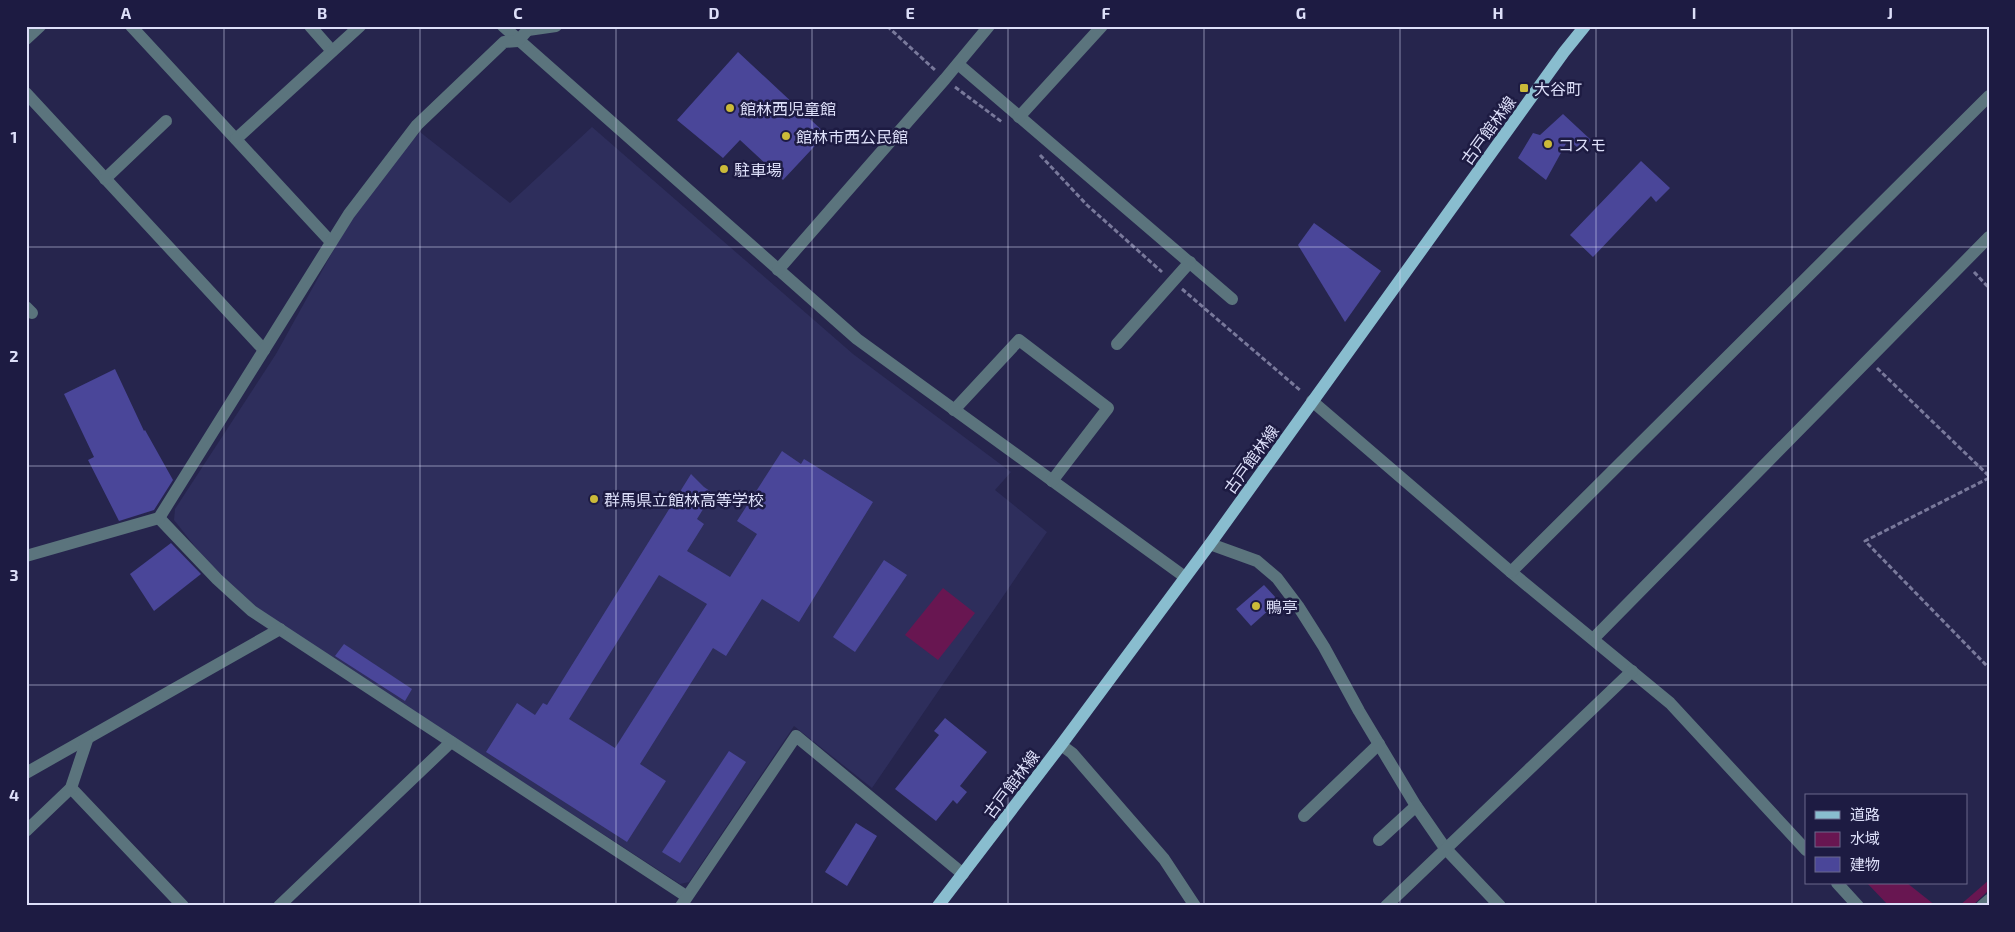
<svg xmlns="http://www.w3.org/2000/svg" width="2015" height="932" font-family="'Exo 2','Noto Sans JP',sans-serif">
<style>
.built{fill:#2e2e5c}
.water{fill:#681651}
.building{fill:#4a4699;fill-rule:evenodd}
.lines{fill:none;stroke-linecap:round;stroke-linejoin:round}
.path{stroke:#79799b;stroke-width:3;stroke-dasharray:5 2.5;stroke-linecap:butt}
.minor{stroke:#5b747d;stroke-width:12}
.major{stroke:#89bdcf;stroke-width:12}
.grid{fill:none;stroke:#dddff9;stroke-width:1;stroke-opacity:0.55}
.poi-dot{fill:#cbba39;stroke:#1d1b42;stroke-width:2}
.labels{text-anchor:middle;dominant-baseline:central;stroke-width:5;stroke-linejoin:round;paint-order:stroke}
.poi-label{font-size:16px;fill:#dddff9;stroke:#1d1b42;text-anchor:start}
.street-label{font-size:16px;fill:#dddff9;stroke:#1d1b42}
.neatline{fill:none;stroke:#dddff9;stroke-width:2}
.grid-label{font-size:16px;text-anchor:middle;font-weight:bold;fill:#dddff9}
</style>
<rect width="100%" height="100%" fill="#26254d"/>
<polygon class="built" points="592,127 853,354 1011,472 995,490 1047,532 872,788 794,726 689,882 680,884 231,592 174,520 175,509 276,354 338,242 375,182 420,132 510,203"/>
<g class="water">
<polygon points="943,588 975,613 938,660 905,635"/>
<polygon points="1989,880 1989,890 1972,906 1959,906"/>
<polygon points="1867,883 1907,883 1936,906 1889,906"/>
</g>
<g class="building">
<polygon points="738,52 826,134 783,180 740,140 723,158 677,120"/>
<polygon points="1563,114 1591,140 1581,150 1568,140 1546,180 1518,158 1533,133 1540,135"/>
<polygon points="1641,161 1670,188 1656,202 1651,196 1593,257 1570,235"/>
<polygon points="1314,223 1381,271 1345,322 1298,245"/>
<polygon points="115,369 144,431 145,430 173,480 154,510 119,521 88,460 94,457 64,394"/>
<path d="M782,451L801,464L804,459L873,502L799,622L762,599L726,656L713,648L640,764L666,781L627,842L486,752L517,703L535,715L543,703L547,705L691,474L704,487L713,493L697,519L704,524L687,551L730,577L757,534L737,521ZM659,575L707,604L615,748L569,719Z"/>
<polygon points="171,543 201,574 154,611 130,574"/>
<polygon points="884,560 907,575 855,652 833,637"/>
<polygon points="1264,585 1279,601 1251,626 1236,609"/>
<polygon points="344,644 412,689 405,701 335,656"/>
<polygon points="945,718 987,752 960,786 967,792 957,804 953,800 936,821 895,789 939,735 934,731"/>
<polygon points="729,751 746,762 680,863 662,852"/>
<polygon points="856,823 877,836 847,886 825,872"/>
</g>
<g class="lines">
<g class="path">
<polyline points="887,26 936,71"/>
<polyline points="955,87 1002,122"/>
<polyline points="1040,155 1087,205 1162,272"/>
<polyline points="1974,272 1989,288"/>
<polyline points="1182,289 1301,391"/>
<polyline points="1877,368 1989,476"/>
<polyline points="1989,478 1865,541 1989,668"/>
</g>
<g class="minor">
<polyline points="131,26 331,242"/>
<polyline points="310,26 332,51"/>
<polyline points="503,26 857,339 1185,577"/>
<polyline points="528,30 556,26"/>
<polyline points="26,39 40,26"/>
<polyline points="958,64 1232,299"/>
<polyline points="26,93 264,350"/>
<polyline points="1019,117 1102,26"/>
<polyline points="236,139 360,26"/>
<polyline points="105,179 166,121"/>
<polyline points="778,270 945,79 989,26"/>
<polyline points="26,307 32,313"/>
<polyline points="1117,344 1190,262"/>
<polyline points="1312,401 1511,572 1670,703 1806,850"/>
<polyline points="954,410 1019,340 1108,408 1052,481"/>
<polyline points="159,518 217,579 252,611 686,896"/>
<polyline points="1210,544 1257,561 1277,578 1298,606 1324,647 1359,711 1416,806 1445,848 1500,906"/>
<polyline points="26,556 159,518 349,214 417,125 504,42 518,41 531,26"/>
<polyline points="1511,572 1989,96"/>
<polyline points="1594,638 1989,237"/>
<polyline points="1061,745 1072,753 1164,859 1195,906"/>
<polyline points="26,773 280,629"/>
<polyline points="71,788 183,906"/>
<polyline points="1304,816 1379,744"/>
<polyline points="26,831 71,788 87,740"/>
<polyline points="1379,840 1416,806"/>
<polyline points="1837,883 1858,906"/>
<polyline points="279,906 451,742"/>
<polyline points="681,906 796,736 963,874"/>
<polyline points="1386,906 1632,671"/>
<polyline points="1982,906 1989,900"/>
</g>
<polyline class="major" points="938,906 1061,745 1210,544 1564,52 1585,26"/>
</g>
<path class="grid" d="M224,26V906M420,26V906M616,26V906M812,26V906M1008,26V906M1204,26V906M1400,26V906M1596,26V906M1792,26V906M26,247H1989M26,466H1989M26,685H1989"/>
<g class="poi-dot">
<rect x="1519" y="83" width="10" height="10" rx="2.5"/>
<circle cx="730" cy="108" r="5"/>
<circle cx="786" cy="136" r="5"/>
<circle cx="1548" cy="144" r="5"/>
<circle cx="724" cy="169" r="5"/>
<circle cx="594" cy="499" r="5"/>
<circle cx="1256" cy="606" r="5"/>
</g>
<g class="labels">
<g class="poi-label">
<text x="1534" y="88">大谷町</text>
<text x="740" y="108">館林西児童館</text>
<text x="796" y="136">館林市西公民館</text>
<text x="1558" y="144">コスモ</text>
<text x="734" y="169">駐車場</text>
<text x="604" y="499">群馬県立館林高等学校</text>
<text x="1266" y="606">鴨亭</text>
</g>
<g class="street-label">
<text transform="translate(1488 130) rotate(-54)">古戸館林線</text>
<text transform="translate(1251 459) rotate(-54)">古戸館林線</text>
<text transform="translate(1011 784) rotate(-53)">古戸館林線</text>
</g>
</g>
<rect width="2015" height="932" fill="none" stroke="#1d1b42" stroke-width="55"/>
<rect x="1805" y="794" width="162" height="90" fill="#1d1b42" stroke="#6a698b"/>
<rect x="1815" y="811" width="25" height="8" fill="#89bdcf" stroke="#6a698b"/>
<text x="1850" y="820" font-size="15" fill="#dddff9">道路</text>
<rect x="1815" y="832" width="25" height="15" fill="#681651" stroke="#6a698b"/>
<text x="1850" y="844" font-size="15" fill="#dddff9">水域</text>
<rect x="1815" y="857" width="25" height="15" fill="#4a4699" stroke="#6a698b"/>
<text x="1850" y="870" font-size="15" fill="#dddff9">建物</text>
<rect x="28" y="28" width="1960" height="876" class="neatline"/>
<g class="grid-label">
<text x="126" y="19">A</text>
<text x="322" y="19">B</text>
<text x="518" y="19">C</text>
<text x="714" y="19">D</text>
<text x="910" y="19">E</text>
<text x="1106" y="19">F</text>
<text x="1301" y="19">G</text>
<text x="1498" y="19">H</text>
<text x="1694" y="19">I</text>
<text x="1890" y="19">J</text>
<text x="14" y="143">1</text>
<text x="14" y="362">2</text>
<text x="14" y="581">3</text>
<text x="14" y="801">4</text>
</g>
</svg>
